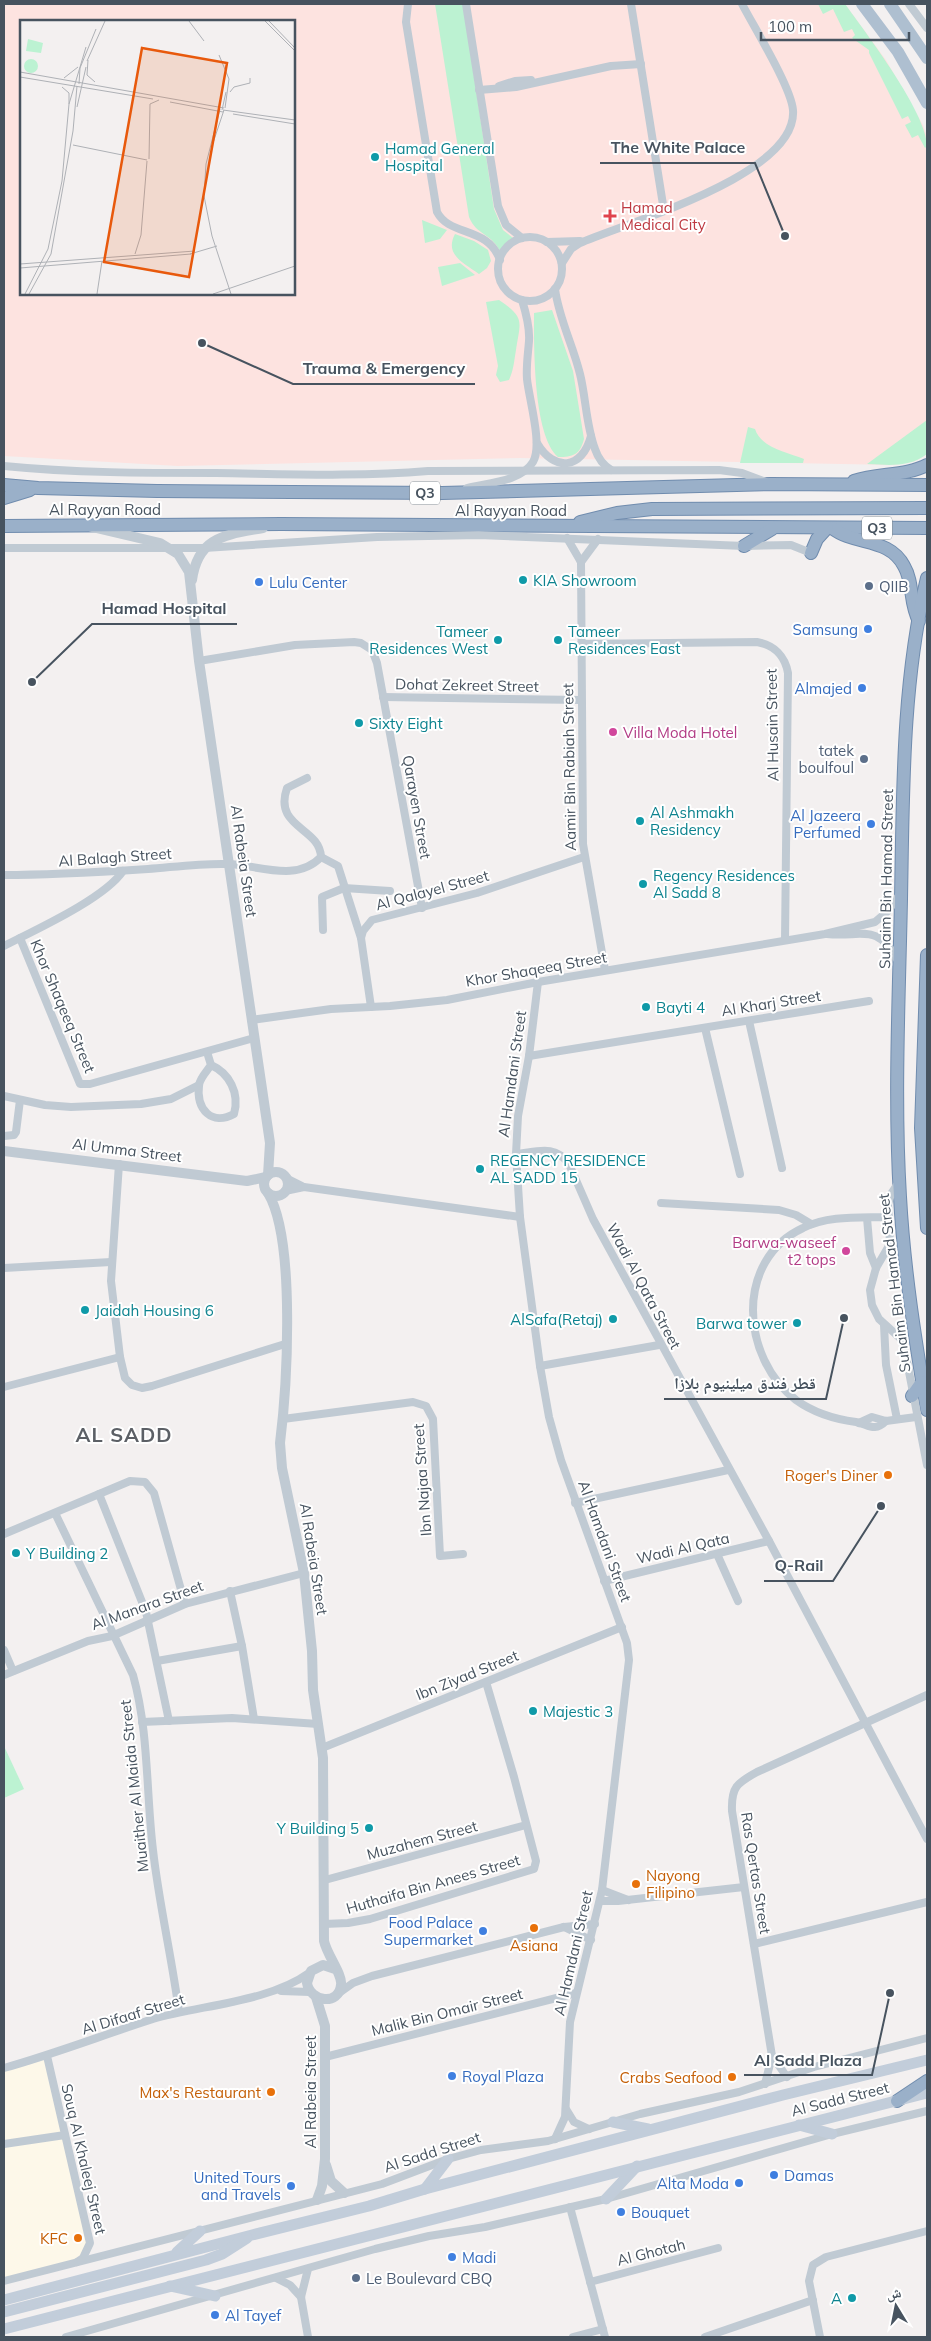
<svg xmlns="http://www.w3.org/2000/svg" width="931" height="2341" font-family="Mulish,'Noto Naskh Arabic',sans-serif">
<style>
.commercial{fill:#fdf8e9}
.medical{fill:#fde3e0;fill-rule:evenodd}
.green{fill:#bcf2d2}
.lines{fill:none;stroke-linecap:round;stroke-linejoin:round}
.trunk-casing{stroke:#708cae;stroke-width:14}
.minor{stroke:#c0cad3;stroke-width:8}
.tertiary{stroke:#c0cad3;stroke-width:10}
.secondary{stroke:#c2cdda;stroke-width:11}
.primary{stroke:#aebfd0;stroke-width:12}
.trunk{stroke:#9ab0c9;stroke-width:12}
.culture-dot{fill:#0f9aa8;stroke:#fff;stroke-width:2}
.health-dot{fill:#e0444e;stroke:#fff;stroke-width:2}
.shop-dot{fill:#3f7fe0;stroke:#fff;stroke-width:2}
.service-dot{fill:#5c6f8a;stroke:#fff;stroke-width:2}
.hotel-dot{fill:#d1479c;stroke:#fff;stroke-width:2}
.food-dot{fill:#e8710a;stroke:#fff;stroke-width:2}
.labels{text-anchor:middle;dominant-baseline:central;stroke-width:4;stroke-linejoin:round;paint-order:stroke}
.shield{fill:#fff;stroke:#7e878f;stroke-width:1}
.shield-label{font-size:14px;font-weight:bold;fill:#47535f}
.culture-label{font-size:15px;fill:#0d838f;stroke:#fff;text-anchor:start}
.health-label{font-size:15px;fill:#be3a42;stroke:#fff;text-anchor:start}
.street-label{font-size:15px;fill:#47535f;stroke:#fff}
.shop-label{font-size:15px;fill:#366cbe;stroke:#fff;text-anchor:start}
.service-label{font-size:15px;fill:#4e5e75;stroke:#fff;text-anchor:start}
.hotel-label{font-size:15px;fill:#b23c85;stroke:#fff;text-anchor:start}
.food-label{font-size:15px;fill:#c56008;stroke:#fff;text-anchor:end}
.district-label{font-size:20px;font-weight:bold;letter-spacing:1px;fill:#5c6066;stroke:#fff}
.inset-road{fill:none;stroke:#aeb1b6;stroke-width:1}
.view{fill:#e8590c;fill-opacity:0.15;stroke:#e8590c;stroke-width:2.5}
.inset-edge{fill:none;stroke:#47535f;stroke-width:2.5}
.leader{fill:none;stroke:#47535f;stroke-width:2}
.callout-dot{fill:#47535f;stroke:#fff;stroke-width:2}
.callout-label{font-size:16px;text-anchor:middle;font-weight:bold;fill:#47535f;stroke:#fff;stroke-width:4;stroke-linejoin:round;paint-order:stroke}
</style>
<rect width="100%" height="100%" fill="#f3f0f0"/>
<g class="commercial">
<polygon points="48,2059 66,2132 4,2141 4,2071"/>
<polygon points="68,2137 88,2237 86,2250 77,2261 4,2278 4,2146"/>
</g>
<path class="medical" d="M4,4H845L886,60L923,125L927,137V454L915,461L894,465L520,458L178,466L4,456ZM21,21H294V294H21Z"/>
<g class="green">
<path d="M435,4H463L494,209L503,230L513,238L500,251C490,232 477,236 469,217Z"/>
<path d="M818,4H845C866,33 927,113 927,146L925,148L918,135L912,138L905,125L911,122L908,116L902,119L869,53V50L852,38L855,35L852,29L844,32L833,9L823,14Z"/>
<polygon points="422,220 447,230 440,239 425,243"/>
<path d="M455,234L474,241L488,250L491,261L487,268L479,274C464,263 444,255 455,234Z"/>
<polygon points="460,263 475,275 442,286 438,267"/>
<path d="M499,300C526,318 520,322 516,350C514,361 514,369 509,380L500,382L496,375L498,366L486,302Z"/>
<path d="M552,310L573,371L584,439C580,455 573,457 558,457C533,435 534,346 534,313Z"/>
<path d="M927,420V454C909,468 888,465 867,464Z"/>
<path d="M748,427L755,429C761,448 787,452 804,459L803,463H740Z"/>
<polygon points="4,1746 24,1789 4,1798"/>
</g>
<g class="lines">
<defs>
<g id="trunk">
<path d="M854,481C878,473 906,476 927,465"/>
<polyline points="4,485 38,488 157,491 442,493 770,484 927,485"/>
<polyline points="4,498 30,490"/>
<polyline points="580,522 617,513 652,509 927,508"/>
<polyline points="4,526 281,524 927,528"/>
<path d="M832,528C855,546 889,537 904,566C914,583 909,603 919,621"/>
<polyline points="744,546 772,529"/>
<polyline points="811,553 817,539 827,528"/>
<path d="M927,578C902,682 903,793 901,899C899,998 894,1098 900,1197C904,1269 915,1339 927,1410"/>
<polyline points="927,955 921,1128 927,1228"/>
<polyline points="912,1396 922,1382"/>
<polyline points="897,2101 927,2081"/>
</g>
</defs>
<use href="#trunk" class="trunk-casing"/>
<g class="minor">
<path d="M408,4L406,22L437,212C450,237 488,226 500,260"/>
<polyline points="466,4 498,206 506,225 522,238"/>
<polyline points="631,4 664,211"/>
<polyline points="909,4 927,28"/>
<polyline points="499,86 515,81 531,80"/>
<polyline points="479,90 516,87 611,66 641,64"/>
<circle cx="530" cy="269" r="32"/>
<polyline points="547,242 580,241"/>
<path d="M562,263L571,249L580,243C628,222 798,175 793,110C791,87 754,27 742,4"/>
<path d="M555,289C559,319 573,345 580,374C586,398 586,425 595,449C598,458 603,465 611,470"/>
<path d="M537,443C554,472 582,470 591,436"/>
<path d="M4,466C74,473 146,473 216,473C287,474 358,477 428,471L719,470L742,473L766,482"/>
<path d="M467,488C486,483 521,482 533,462C543,445 529,399 527,379C526,366 528,354 529,341C530,327 526,313 522,300"/>
<polyline points="567,538 581,562 583,844 605,970"/>
<polyline points="4,548 204,548 377,537 479,535 744,546 791,545 811,553"/>
<polyline points="581,562 598,539"/>
<path d="M581,644L757,642C774,645 785,656 788,673L785,940"/>
<polyline points="199,661 295,645 354,642 361,643 372,650 377,663 422,908"/>
<polyline points="383,697 581,700"/>
<polyline points="321,857 338,866 361,938"/>
<path d="M4,875C52,875 100,872 148,869C174,867 202,863 228,864C259,865 296,883 321,857C320,827 273,828 287,788L307,778"/>
<polyline points="323,930 322,897 344,888 390,891"/>
<path d="M827,934C861,938 877,921 898,961"/>
<polyline points="20,938 80,1084 90,1084 254,1038"/>
<path d="M4,946C35,930 104,899 123,871"/>
<polyline points="538,982 529,1056 518,1116 516,1154 520,1217 540,1366 549,1417 561,1460 627,1643 629,1660 602,1890 570,2022 565,2117 555,2139"/>
<polyline points="371,1007 361,938 363,931 372,920 477,893 584,857"/>
<polyline points="251,1020 331,1009 390,1006 447,1000 538,982 825,934 875,922 888,911 900,894"/>
<polyline points="749,1021 782,1168"/>
<polyline points="705,1028 740,1174"/>
<path d="M207,1052L211,1065C229,1073 240,1093 234,1114C212,1126 196,1110 199,1085C200,1078 207,1071 211,1065"/>
<polyline points="529,1056 869,1001"/>
<polyline points="4,1096 45,1105 71,1107 141,1104 171,1099 199,1085"/>
<polyline points="4,1136 14,1135 16,1132 20,1100"/>
<path d="M516,1154C537,1152 555,1144 569,1164L593,1219L769,1541L927,1839"/>
<polyline points="119,1164 111,1281 120,1357 125,1378 132,1385 142,1388 152,1386 285,1344"/>
<polyline points="286,1178 302,1186"/>
<polyline points="899,1182 891,1194 888,1204 890,1244 876,1268 870,1290 872,1305 879,1319 900,1338 904,1346 927,1465"/>
<polyline points="285,1191 304,1187 520,1217"/>
<polyline points="661,1203 779,1210 796,1215 811,1224"/>
<polyline points="867,1218 870,1253 876,1268"/>
<polyline points="4,1268 111,1262"/>
<polyline points="884,1325 886,1365 897,1419"/>
<polyline points="540,1366 659,1345"/>
<polyline points="4,1387 120,1357"/>
<polyline points="283,1419 413,1402 426,1406 433,1419 440,1556 463,1554"/>
<path d="M886,1421C874,1433 868,1424 856,1422C833,1419 814,1413 796,1400C741,1358 734,1260 803,1228C829,1215 860,1218 889,1217"/>
<polyline points="859,1423 872,1417 886,1421 916,1417"/>
<polyline points="99,1494 146,1612 169,1721"/>
<polyline points="575,1503 728,1470"/>
<path d="M55,1513L133,1675C149,1732 146,1792 153,1850C159,1904 172,1958 179,2012"/>
<polyline points="4,1534 130,1481 145,1482 154,1493 185,1604"/>
<polyline points="717,1554 738,1601"/>
<polyline points="604,1581 769,1541"/>
<polyline points="230,1591 242,1646 254,1719"/>
<polyline points="4,1650 13,1671"/>
<polyline points="157,1661 242,1646"/>
<polyline points="4,1675 88,1641 112,1636 185,1604 304,1573"/>
<polyline points="142,1722 232,1718 318,1724"/>
<polyline points="322,1748 622,1627"/>
<polyline points="325,1880 526,1825"/>
<polyline points="602,1890 628,1900"/>
<polyline points="600,1901 618,1901 744,1887"/>
<polyline points="324,1924 348,1923 370,1919 534,1869 536,1861 514,1777 486,1682"/>
<polyline points="564,1927 591,1940"/>
<polyline points="754,1944 927,1902"/>
<polyline points="281,1991 310,1992"/>
<polyline points="339,1993 353,1983 372,1976 564,1927 595,1924"/>
<polyline points="47,2056 90,2243 83,2258 77,2262"/>
<polyline points="772,2056 787,2077"/>
<polyline points="325,2057 576,1993"/>
<path d="M4,2068C54,2054 103,2035 153,2019C201,2005 269,2002 309,1973"/>
<path d="M765,2084L772,2056L732,1811C731,1787 737,1783 757,1772L927,1695"/>
<polyline points="566,2109 574,2122 589,2129"/>
<polyline points="4,2144 65,2135"/>
<polyline points="570,2207 605,2337"/>
<polyline points="308,2269 301,2297 308,2337"/>
<polyline points="276,2278 290,2285 301,2297"/>
<polyline points="4,2281 382,2184 448,2159 481,2150 548,2141 640,2114 739,2092 814,2067 927,2038"/>
<polyline points="590,2282 718,2248"/>
<polyline points="66,2337 375,2249 429,2236 485,2227 606,2199 832,2134 927,2111"/>
<polyline points="573,2337 603,2329"/>
<polyline points="705,2337 813,2300"/>
<polyline points="820,2337 809,2281 813,2265 826,2257 927,2231"/>
</g>
<g class="tertiary">
<polyline points="92,527 160,543 178,554 189,572 199,661 270,1143 268,1175"/>
<path d="M192,580C198,536 226,535 263,528"/>
<polyline points="4,1151 247,1181 266,1177"/>
<circle cx="276" cy="1184" r="12"/>
<path d="M268,1193C296,1240 287,1387 280,1443L282,1468L304,1573L312,1651L313,1690L323,1758L324,1941C327,1955 343,1975 341,1985C339,2006 310,2002 307,1983L311,1971L323,1965L335,1969"/>
<polyline points="316,1997 325,2026 325,2159 322,2186 317,2200"/>
<polyline points="326,2165 331,2181 344,2193"/>
</g>
<g class="secondary">
<polyline points="613,2122 648,2129"/>
<polyline points="799,2125 832,2134"/>
<polyline points="425,2189 448,2159"/>
<polyline points="606,2199 637,2166"/>
<polyline points="177,2252 200,2231"/>
<polyline points="170,2286 215,2296"/>
<polyline points="4,2300 252,2235 369,2206 425,2189 783,2095 927,2060"/>
<polyline points="4,2312 206,2260 222,2254 247,2238"/>
<polyline points="4,2329 927,2093"/>
</g>
<g class="primary">
<polyline points="862,4 898,52 927,103"/>
<polyline points="890,4 927,58"/>
</g>
<use href="#trunk" class="trunk"/>
</g>
<g class="culture-dot">
<circle cx="375" cy="157" r="5"/>
<circle cx="523" cy="580" r="5"/>
<circle cx="498" cy="640" r="5"/>
<circle cx="558" cy="640" r="5"/>
<circle cx="359" cy="723" r="5"/>
<circle cx="640" cy="821" r="5"/>
<circle cx="643" cy="884" r="5"/>
<circle cx="646" cy="1007" r="5"/>
<circle cx="480" cy="1169" r="5"/>
<circle cx="85" cy="1310" r="5"/>
<circle cx="613" cy="1319" r="5"/>
<circle cx="797" cy="1323" r="5"/>
<circle cx="16" cy="1553" r="5"/>
<circle cx="533" cy="1711" r="5"/>
<circle cx="369" cy="1828" r="5"/>
<circle cx="852" cy="2298" r="5"/>
</g>
<path class="health-dot" d="M607.5 208.5h5v5h5v5h-5v5h-5v-5h-5v-5h5z"/>
<g class="shop-dot">
<circle cx="259" cy="582" r="5"/>
<circle cx="868" cy="629" r="5"/>
<circle cx="862" cy="688" r="5"/>
<circle cx="871" cy="824" r="5"/>
<circle cx="483" cy="1931" r="5"/>
<circle cx="452" cy="2076" r="5"/>
<circle cx="774" cy="2175" r="5"/>
<circle cx="739" cy="2183" r="5"/>
<circle cx="291" cy="2186" r="5"/>
<circle cx="621" cy="2212" r="5"/>
<circle cx="452" cy="2257" r="5"/>
<circle cx="215" cy="2315" r="5"/>
</g>
<g class="service-dot">
<circle cx="869" cy="586" r="5"/>
<circle cx="864" cy="759" r="5"/>
<circle cx="356" cy="2278" r="5"/>
</g>
<g class="hotel-dot">
<circle cx="613" cy="732" r="5"/>
<circle cx="846" cy="1251" r="5"/>
</g>
<g class="food-dot">
<circle cx="888" cy="1475" r="5"/>
<circle cx="636" cy="1884" r="5"/>
<circle cx="534" cy="1928" r="5"/>
<circle cx="732" cy="2077" r="5"/>
<circle cx="271" cy="2092" r="5"/>
<circle cx="78" cy="2238" r="5"/>
</g>
<g class="labels">
<g class="shield">
<rect x="410" y="481.5" width="30" height="23" rx="4"/>
<rect x="862" y="516.5" width="30" height="23" rx="4"/>
</g>
<g class="shield-label">
<text x="425" y="493">Q3</text>
<text x="877" y="528">Q3</text>
</g>
<g class="culture-label">
<text x="385" y="148">Hamad General<tspan x="385" dy="17">Hospital</tspan></text>
<text x="533" y="580">KIA Showroom</text>
<text x="488" y="631" text-anchor="end">Tameer<tspan x="488" dy="17">Residences West</tspan></text>
<text x="568" y="631">Tameer<tspan x="568" dy="17">Residences East</tspan></text>
<text x="369" y="723">Sixty Eight</text>
<text x="650" y="812">Al Ashmakh<tspan x="650" dy="17">Residency</tspan></text>
<text x="653" y="875">Regency Residences<tspan x="653" dy="17">Al Sadd 8</tspan></text>
<text x="656" y="1007">Bayti 4</text>
<text x="490" y="1160">REGENCY RESIDENCE<tspan x="490" dy="17">AL SADD 15</tspan></text>
<text x="95" y="1310">Jaidah Housing 6</text>
<text x="603" y="1319" text-anchor="end">AlSafa(Retaj)</text>
<text x="787" y="1323" text-anchor="end">Barwa tower</text>
<text x="26" y="1553">Y Building 2</text>
<text x="543" y="1711">Majestic 3</text>
<text x="359" y="1828" text-anchor="end">Y Building 5</text>
<text x="842" y="2298" text-anchor="end">A</text>
</g>
<g class="health-label">
<text x="621" y="207">Hamad<tspan x="621" dy="17">Medical City</tspan></text>
</g>
<g class="street-label">
<text x="105" y="509">Al Rayyan Road</text>
<text x="511" y="510">Al Rayyan Road</text>
<text transform="translate(467 685) rotate(1)">Dohat Zekreet Street</text>
<text transform="translate(772 725) rotate(-91)">Al Husain Street</text>
<text transform="translate(569 767) rotate(-91)">Aamir Bin Rabiah Street</text>
<text transform="translate(417 807) rotate(80)">Qarayen Street</text>
<text transform="translate(115 857) rotate(-4)">Al Balagh Street</text>
<text transform="translate(244 861) rotate(82)">Al Rabeia Street</text>
<text transform="translate(886 879) rotate(-89)">Suhaim Bin Hamad Street</text>
<text transform="translate(432 890) rotate(-15)">Al Qalayel Street</text>
<text transform="translate(536 969) rotate(-10)">Khor Shaqeeq Street</text>
<text transform="translate(771 1003) rotate(-9)">Al Kharj Street</text>
<text transform="translate(63 1006) rotate(67)">Khor Shaqeeq Street</text>
<text transform="translate(512 1074) rotate(-82)">Al Hamdani Street</text>
<text transform="translate(127 1150) rotate(7)">Al Umma Street</text>
<text transform="translate(894 1283) rotate(-97)">Suhaim Bin Hamad Street</text>
<text transform="translate(644 1286) rotate(62)">Wadi Al Qata Street</text>
<text transform="translate(422 1480) rotate(-94)">Ibn Najaa Street</text>
<text transform="translate(605 1541) rotate(70)">Al Hamdani Street</text>
<text transform="translate(683 1548) rotate(-13)">Wadi Al Qata</text>
<text transform="translate(314 1559) rotate(81)">Al Rabeia Street</text>
<text transform="translate(147 1605) rotate(-20)">Al Manara Street</text>
<text transform="translate(467 1675) rotate(-22)">Ibn Ziyad Street</text>
<text transform="translate(134 1786) rotate(-96)">Muaither Al Maida Street</text>
<text transform="translate(422 1840) rotate(-15)">Muzahem Street</text>
<text transform="translate(756 1873) rotate(81)">Ras Qertas Street</text>
<text transform="translate(433 1884) rotate(-16)">Huthaifa Bin Anees Street</text>
<text transform="translate(573 1953) rotate(-77)">Al Hamdani Street</text>
<text transform="translate(447 2012) rotate(-14)">Malik Bin Omair Street</text>
<text transform="translate(133 2014) rotate(-17)">Al Difaaf Street</text>
<text transform="translate(310 2092) rotate(-90)">Al Rabeia Street</text>
<text transform="translate(840 2099) rotate(-14)">Al Sadd Street</text>
<text transform="translate(432 2152) rotate(-18)">Al Sadd Street</text>
<text transform="translate(84 2159) rotate(77)">Souq Al Khaleej Street</text>
<text transform="translate(651 2252) rotate(-14)">Al Ghotah</text>
</g>
<g class="shop-label">
<text x="269" y="582">Lulu Center</text>
<text x="858" y="629" text-anchor="end">Samsung</text>
<text x="852" y="688" text-anchor="end">Almajed</text>
<text x="861" y="815" text-anchor="end">Al Jazeera<tspan x="861" dy="17">Perfumed</tspan></text>
<text x="473" y="1922" text-anchor="end">Food Palace<tspan x="473" dy="17">Supermarket</tspan></text>
<text x="462" y="2076">Royal Plaza</text>
<text x="784" y="2175">Damas</text>
<text x="281" y="2177" text-anchor="end">United Tours<tspan x="281" dy="17">and Travels</tspan></text>
<text x="729" y="2183" text-anchor="end">Alta Moda</text>
<text x="631" y="2212">Bouquet</text>
<text x="462" y="2257">Madi</text>
<text x="225" y="2315">Al Tayef</text>
</g>
<g class="service-label">
<text x="879" y="586">QIIB</text>
<text x="854" y="750" text-anchor="end">tatek<tspan x="854" dy="17">boulfoul</tspan></text>
<text x="366" y="2278">Le Boulevard CBQ</text>
</g>
<g class="hotel-label">
<text x="623" y="732">Villa Moda Hotel</text>
<text x="836" y="1242" text-anchor="end">Barwa-waseef<tspan x="836" dy="17">t2 tops</tspan></text>
</g>
<g class="food-label">
<text x="878" y="1475">Roger's Diner</text>
<text x="646" y="1875" text-anchor="start">Nayong<tspan x="646" dy="17">Filipino</tspan></text>
<text x="534" y="1945" text-anchor="middle">Asiana</text>
<text x="722" y="2077">Crabs Seafood</text>
<text x="261" y="2092">Max's Restaurant</text>
<text x="68" y="2238">KFC</text>
</g>
<g class="district-label">
<text x="124" y="1434">AL SADD</text>
</g>
</g>
<g transform="translate(20 20)">
<rect width="275" height="275" fill="#f3f0f0"/>
<path d="M8,19L23,23L21,33L6,31ZM4 46a7 7 0 1 1 14 0a7 7 0 1 1-14 0Z" fill="#bcf2d2"/>
<path class="inset-road" d="M169,1L184,21M245,1L275,31M249,1L275,28M199,35L209,59L205,88M68,40L67,55L75,62M67,41L85,1M0,52L204,88M0,57L133,79M44,58L58,47M59,64L60,48L76,9M42,67L49,73V84M210,72L214,67L230,63V58M150,82L203,92M57,87L66,47M200,89L186,144L184,176L192,216L211,274M202,90L206,72M203,90L246,96M213,94L275,104M246,96L275,100M53,111L57,66M193,123L204,90M53,125L127,140M129,139L130,84L139,80M115,234L121,215L127,141M170,234L197,226M0,244L175,231M0,248L171,234M5,274L28,229L42,161L49,84L66,27M9,274L31,234L53,111M77,274L82,241M193,274L275,246"/>
<path class="view" d="M122,28L207,43L169,257L84,242Z"/>
<rect width="275" height="275" class="inset-edge"/>
</g>
<path class="leader" d="M785 236L755 163H600M202 343L293 384H475M32 682L92 624H237M844 1318L826 1399H664M881 1506L833 1581H764M890 1993L872 2075H744"/>
<g class="callout-dot">
<circle cx="785" cy="236" r="5"/>
<circle cx="202" cy="343" r="5"/>
<circle cx="32" cy="682" r="5"/>
<circle cx="844" cy="1318" r="5"/>
<circle cx="881" cy="1506" r="5"/>
<circle cx="890" cy="1993" r="5"/>
</g>
<g class="callout-label">
<text x="678" y="153">The White Palace</text>
<text x="384" y="374">Trauma &amp; Emergency</text>
<text x="164" y="614">Hamad Hospital</text>
<text x="745" y="1389">قطر فندق ميلينيوم بلازا</text>
<text x="799" y="1571">Q-Rail</text>
<text x="808" y="2066">Al Sadd Plaza</text>
</g>
<rect width="931" height="2341" fill="none" stroke="#47535f" stroke-width="10"/>
<g transform="translate(896 2306) rotate(350)" stroke="#ffffff" stroke-width="4" paint-order="stroke">
<path d="M0-4L9 19L0 12L-9 19Z" fill="#47535f"/>
<text y="-8" font-size="14" font-weight="bold" text-anchor="middle" fill="#47535f">ش</text>
</g>
<path d="M761 32v8h148v-8" fill="none" stroke="#47535f" stroke-width="2.5"/>
<text x="768" y="32" font-size="15" fill="#47535f" stroke="#ffffff" stroke-width="4" paint-order="stroke">100 m</text>
</svg>
